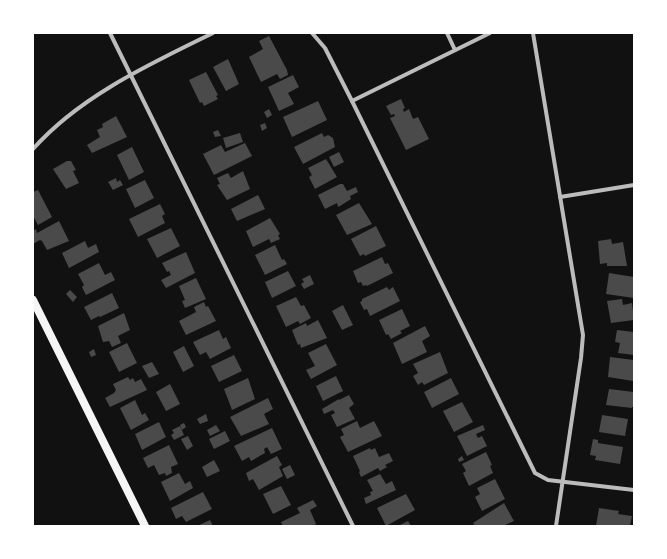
<svg xmlns="http://www.w3.org/2000/svg" width="667" height="559" font-family="Signika,sans-serif">
<style>
.building{fill:#4a4a4a}
.lines{fill:none;stroke-linecap:round;stroke-linejoin:round}
.minor{stroke:#bcbcbc;stroke-width:4}
.secondary{stroke:#f5f5f5;stroke-width:8}
</style>
<rect width="100%" height="100%" fill="#111"/>
<g class="building">
<polygon points="269,36 287,70 288,75 280,79 277,74 261,82 249,57 263,49 259,41"/>
<polygon points="228,59 239,84 226,91 213,67"/>
<polygon points="206,72 218,95 216,96 218,99 204,106 202,102 200,103 189,80"/>
<polygon points="293,75 299,87 288,93 294,104 279,111 268,87"/>
<polygon points="401,99 405,108 403,109 404,112 409,109 413,119 418,117 429,139 406,150 390,118 395,116 394,114 391,115 386,106"/>
<polygon points="318,101 327,120 292,137 283,117"/>
<polygon points="269,109 272,115 267,118 264,112"/>
<polygon points="116,116 127,137 92,153 87,145 100,137 97,130 103,127 102,124"/>
<polygon points="265,123 267,128 262,131 260,125"/>
<polygon points="218,130 221,136 215,137 213,132"/>
<polygon points="240,133 243,142 226,148 223,138"/>
<polygon points="322,133 324,137 328,135 333,138 335,147 303,164 294,147"/>
<polygon points="245,143 252,156 214,175 203,154 221,145 225,152"/>
<polygon points="132,147 144,172 129,180 117,155"/>
<polygon points="339,152 344,162 334,167 329,157"/>
<polygon points="326,159 337,177 315,189 309,177 312,175 308,168"/>
<polygon points="67,161 71,161 76,170 73,171 79,183 66,189 53,169"/>
<polygon points="243,171 250,189 227,200 217,185 220,184 217,178 228,173 231,178"/>
<polygon points="116,178 117,182 120,180 123,185 113,190 108,182"/>
<polygon points="145,180 154,198 135,208 126,189"/>
<polygon points="340,184 343,184 347,191 356,187 358,192 350,196 351,199 340,206 338,207 337,203 325,209 318,195"/>
<polygon points="38,190 52,217 38,225 33,216 33,192"/>
<polygon points="258,195 265,209 237,221 231,209"/>
<polygon points="359,203 372,224 347,235 336,215"/>
<polygon points="160,204 165,214 162,216 165,223 138,237 129,219"/>
<polygon points="270,218 280,234 278,235 280,239 271,243 269,239 253,247 246,231"/>
<polygon points="59,221 69,241 47,250 42,241 40,240 33,244 33,231 36,229 37,233"/>
<polygon points="376,226 386,246 365,256 364,254 360,256 351,239"/>
<polygon points="171,228 180,246 157,258 147,239"/>
<polygon points="611,239 612,244 623,242 627,266 607,266 607,263 600,264 598,241"/>
<polygon points="85,241 88,248 96,244 99,252 69,268 62,253"/>
<polygon points="275,245 282,260 284,259 287,264 265,275 255,255"/>
<polygon points="186,252 195,273 166,288 161,280 171,275 169,271 167,272 162,263"/>
<polygon points="382,257 385,264 388,263 393,273 367,286 366,285 363,286 361,282 358,283 353,271"/>
<polygon points="99,263 105,275 111,272 115,280 86,295 82,287 84,285 78,274"/>
<polygon points="288,271 296,286 272,298 265,282"/>
<polygon points="609,273 634,277 634,298 606,294"/>
<polygon points="310,275 314,284 304,289 301,284 304,282 302,279"/>
<polygon points="196,278 206,299 185,308 182,301 185,300 179,286"/>
<polygon points="387,287 389,290 393,287 400,301 370,316 367,309 364,310 360,302 362,301 362,299"/>
<polygon points="70,290 77,297 73,302 66,294"/>
<polygon points="112,293 119,308 100,317 99,316 91,320 84,307"/>
<polygon points="296,297 301,306 304,305 311,318 300,324 298,321 286,327 276,306"/>
<polygon points="622,299 623,305 632,303 634,320 611,323 607,301"/>
<polygon points="204,302 206,307 208,306 216,321 186,335 179,321 196,312 194,307"/>
<polygon points="343,305 353,325 342,330 332,311"/>
<polygon points="402,309 410,326 400,331 402,333 391,339 388,334 386,335 379,320"/>
<polygon points="124,313 130,330 118,336 121,343 112,347 109,341 103,342 98,326"/>
<polygon points="318,320 327,338 301,348 300,344 298,345 292,330 306,323 307,326"/>
<polygon points="425,326 430,336 422,341 427,352 402,364 393,343"/>
<polygon points="219,330 223,339 226,337 231,348 210,359 206,352 200,355 193,342"/>
<polygon points="617,330 634,332 634,355 618,353 620,343 615,342"/>
<polygon points="127,343 137,363 119,372 109,352"/>
<polygon points="326,344 337,365 311,379 306,370 315,366 308,353"/>
<polygon points="184,346 194,366 183,372 173,352"/>
<polygon points="94,349 96,355 91,357 89,352"/>
<polygon points="440,352 448,373 424,385 422,382 418,385 413,376 418,373 413,364"/>
<polygon points="234,355 242,371 219,382 211,366"/>
<polygon points="610,357 634,360 633,381 608,377"/>
<polygon points="152,362 159,374 149,378 142,366"/>
<polygon points="336,376 343,391 323,401 316,386"/>
<polygon points="128,377 130,380 133,378 135,382 141,379 147,390 110,407 105,398 114,393 116,390 113,384"/>
<polygon points="248,378 255,399 232,410 224,389"/>
<polygon points="451,378 459,394 432,408 424,392"/>
<polygon points="170,384 180,404 166,411 156,392"/>
<polygon points="609,389 634,392 634,407 632,407 632,408 606,405"/>
<polygon points="349,395 354,404 349,408 355,419 337,427 331,415 335,413 333,410 324,414 322,409 339,399 339,400"/>
<polygon points="268,398 273,409 264,414 269,424 241,436 230,417"/>
<polygon points="135,400 142,415 145,413 149,420 131,430 120,408"/>
<polygon points="462,402 473,422 454,432 443,411"/>
<polygon points="206,414 208,421 200,424 197,419"/>
<polygon points="602,415 628,419 625,436 599,432"/>
<polygon points="357,421 360,428 374,421 382,436 348,452 340,437 344,435 341,429"/>
<polygon points="159,422 166,437 142,450 135,434"/>
<polygon points="184,423 186,427 182,430 180,425"/>
<polygon points="216,425 220,431 210,436 207,430"/>
<polygon points="483,425 485,430 476,434 478,438 482,436 487,446 467,456 457,436"/>
<polygon points="180,426 184,435 174,440 171,435 174,433 172,430"/>
<polygon points="272,428 282,449 271,454 267,447 264,449 265,453 251,461 249,457 242,461 234,446"/>
<polygon points="225,431 230,441 214,449 209,439"/>
<polygon points="188,436 193,446 187,450 181,439"/>
<polygon points="593,439 598,440 598,443 623,447 620,464 595,460 596,456 590,455"/>
<polygon points="169,445 178,464 171,467 172,473 166,476 165,473 159,475 154,465 148,468 143,458"/>
<polygon points="370,448 371,450 375,448 379,457 389,453 393,461 385,465 387,467 380,471 378,468 361,477 359,472 360,471 353,456"/>
<polygon points="486,452 492,465 490,466 493,473 469,486 463,473 466,471 462,464"/>
<polygon points="277,456 282,465 279,467 283,476 259,490 253,479 249,481 246,473"/>
<polygon points="462,456 464,460 459,462 458,459"/>
<polygon points="214,460 220,471 207,477 202,467"/>
<polygon points="290,465 295,475 287,479 282,469"/>
<polygon points="179,473 185,484 190,481 193,488 170,501 161,482"/>
<polygon points="380,474 386,484 392,481 396,490 366,504 364,498 371,495 370,492 373,491 367,480"/>
<polygon points="495,479 505,499 482,511 475,497 480,494 477,488"/>
<polygon points="281,486 291,505 273,514 263,494"/>
<polygon points="203,492 212,509 186,522 182,516 176,519 171,508"/>
<polygon points="406,494 415,510 386,526 377,508"/>
<polygon points="313,500 317,506 310,510 316,524 312,526 283,526 281,522 300,513 297,508"/>
<polygon points="504,503 514,521 503,526 475,526 473,523"/>
<polygon points="599,508 619,511 618,514 632,516 630,526 596,526"/>
<polygon points="210,520 213,526 197,526"/>
<polygon points="408,521 411,526 398,526"/>
</g>
<g class="lines">
<g class="minor">
<polyline points="110,33 353,526"/>
<polyline points="312,33 325,48 352,101 535,473 548,480 634,490"/>
<polyline points="447,33 455,50"/>
<polyline points="533,33 583,335 581,358 556,526"/>
<polyline points="352,101 490,33"/>
<path d="M33,149C80,96 150,64 213,33"/>
<polyline points="560,197 634,185"/>
</g>
<polyline class="secondary" points="33,300 145,526"/>
</g>
<rect width="667" height="559" fill="none" stroke="#ffffff" stroke-width="68"/>
</svg>
